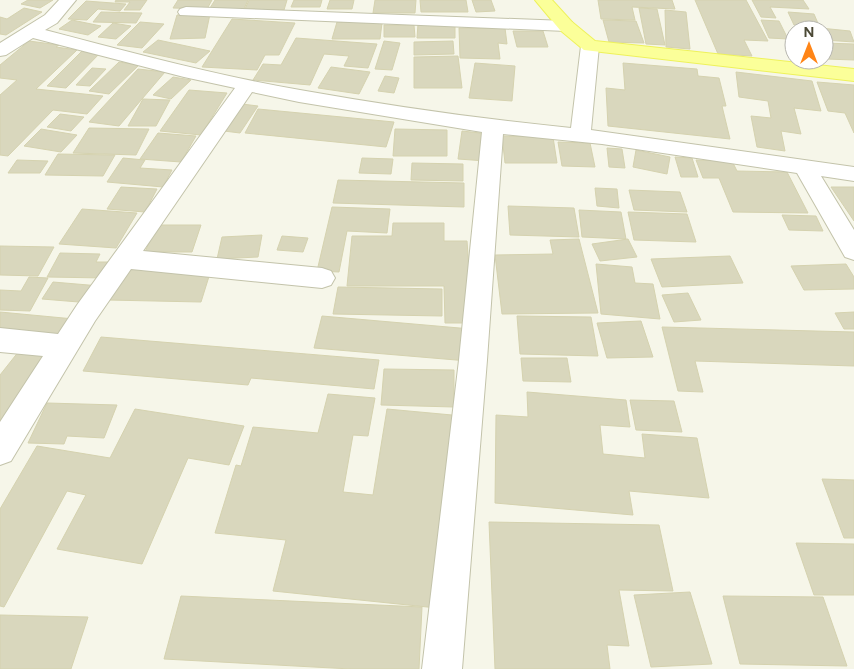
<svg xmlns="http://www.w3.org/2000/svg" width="854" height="669" font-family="Figtree,sans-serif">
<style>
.building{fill:#d9d7bd;stroke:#d5d2af}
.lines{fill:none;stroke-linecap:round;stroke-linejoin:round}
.minor-casing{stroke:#c3c3aa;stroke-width:2}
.major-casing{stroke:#eef25b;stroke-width:2}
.minor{fill:#fff;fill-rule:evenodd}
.major{fill:#fbff99;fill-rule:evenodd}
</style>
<rect width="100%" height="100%" fill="#f6f6e9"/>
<g class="building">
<polygon points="28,0 53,0 40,8 21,4"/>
<polygon points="116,0 147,0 140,10 124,10 130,2 115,2"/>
<polygon points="178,0 212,0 207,9 173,8"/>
<polygon points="215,0 248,0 244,9 210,8"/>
<polygon points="249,0 287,0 284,10 245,9"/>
<polygon points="294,0 322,0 320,7 291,7"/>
<polygon points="330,0 354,0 352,9 327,9"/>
<polygon points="375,0 416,0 415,13 373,13"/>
<polygon points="420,0 466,0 468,12 421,12"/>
<polygon points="472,0 491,0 495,11 476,12"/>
<polygon points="598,0 672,0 675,9 632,7 635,20 601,19"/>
<polygon points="695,0 746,0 768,41 744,40 752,56 718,54"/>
<polygon points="752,0 803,0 809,9 770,7 776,18 761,17"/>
<polygon points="86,1 126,4 120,11 98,9 87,20 68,19"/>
<polygon points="24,8 42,12 6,35 0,34 0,17 7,19"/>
<polygon points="639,8 657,9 665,45 646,44"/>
<polygon points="665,10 686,12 690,49 666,47"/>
<polygon points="101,12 142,13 136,23 93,22"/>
<polygon points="788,12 814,14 820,28 850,31 854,42 824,40 824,30 809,30 808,26 794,25"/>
<polygon points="210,14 205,38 170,39 177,15"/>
<polygon points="232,19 295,23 279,55 265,55 257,70 202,67"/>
<polygon points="72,20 101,26 88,35 59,29"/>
<polygon points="603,20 636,21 644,43 609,42"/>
<polygon points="761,20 779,21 788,39 769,38"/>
<polygon points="140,22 164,24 142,48 117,45"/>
<polygon points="337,22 382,23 380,39 332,39"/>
<polygon points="113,23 131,26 116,39 98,37"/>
<polygon points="418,24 455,24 455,38 417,38"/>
<polygon points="384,25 414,25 415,37 384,37"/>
<polygon points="459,28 505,28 507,44 498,43 500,59 460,58"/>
<polygon points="513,31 543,31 548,47 517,47"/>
<polygon points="296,38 377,44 368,68 344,66 349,56 324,54 310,85 253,80 263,64 281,65"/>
<polygon points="158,40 210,51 196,63 143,52"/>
<polygon points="29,41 59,45 56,47 77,50 36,89 103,96 87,114 53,110 8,156 0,155 0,95 17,80 0,78 0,65"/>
<polygon points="384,41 400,43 392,70 375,69"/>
<polygon points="453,41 454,54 414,55 414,42"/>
<polygon points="824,43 854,44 854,60 826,59 824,56"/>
<polygon points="83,50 101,52 66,88 47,86"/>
<polygon points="458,56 462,88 414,88 414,57"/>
<polygon points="119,62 139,65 109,94 89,91"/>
<polygon points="475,63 515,66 512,101 469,98"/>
<polygon points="623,63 697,69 698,76 719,78 726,106 722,106 730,139 608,126 606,88 625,90"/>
<polygon points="331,67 370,72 359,94 318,88"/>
<polygon points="92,68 106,69 90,86 76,85"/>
<polygon points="138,69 165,72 119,126 89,122"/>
<polygon points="736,72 812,81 821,111 794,108 801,134 781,131 785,151 757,147 751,116 771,118 768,101 739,97"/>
<polygon points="385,76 399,78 394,93 378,91"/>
<polygon points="173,77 191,80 171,99 153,95"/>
<polygon points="817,82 854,85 854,133 845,113 828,111"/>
<polygon points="189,90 227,93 201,135 160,131"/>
<polygon points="143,99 170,100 156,126 128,126"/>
<polygon points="242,104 258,106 240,133 224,131"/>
<polygon points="258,109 394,122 386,147 245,133"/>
<polygon points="60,114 84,117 71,131 47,127"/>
<polygon points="89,128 149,129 136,155 73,153"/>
<polygon points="41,129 77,135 61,152 24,146"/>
<polygon points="395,129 447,130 447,156 393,156"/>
<polygon points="462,131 489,134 486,161 458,159"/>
<polygon points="158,133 196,136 181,162 140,159"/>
<polygon points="502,136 553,137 557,163 505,163"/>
<polygon points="558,142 590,143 595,167 562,166"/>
<polygon points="607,148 622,149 625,168 609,167"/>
<polygon points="636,150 670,157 667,174 633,167"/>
<polygon points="58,154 115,155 103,176 45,175"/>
<polygon points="675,157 692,158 698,177 681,177"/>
<polygon points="123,158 145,160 140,168 172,170 163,187 107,182"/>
<polygon points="362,158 393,159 391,174 359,173"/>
<polygon points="17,160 48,161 40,173 8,173"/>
<polygon points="696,160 732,161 737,171 787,172 808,213 733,212 719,178 703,178"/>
<polygon points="412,163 463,164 463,181 411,180"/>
<polygon points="338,180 464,183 464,207 333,203"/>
<polygon points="121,187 157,189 145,212 107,209"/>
<polygon points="831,187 854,187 854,221"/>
<polygon points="595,188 617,189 619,208 597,206"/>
<polygon points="629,190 680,192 687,212 634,210"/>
<polygon points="508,206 574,208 579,237 510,235"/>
<polygon points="332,207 390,209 387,233 347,231 339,272 317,271"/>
<polygon points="82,209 137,213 116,248 59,244"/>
<polygon points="579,210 621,212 626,239 582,237"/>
<polygon points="628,212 687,214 696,242 634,240"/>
<polygon points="782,215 816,216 823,231 789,230"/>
<polygon points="393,223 444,223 444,241 467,241 473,323 445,323 444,286 347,286 352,236 392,236"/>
<polygon points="157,225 201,225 192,252 145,252"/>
<polygon points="262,235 258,257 217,259 222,237"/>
<polygon points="282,236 308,238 303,252 277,250"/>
<polygon points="579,239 598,313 502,314 495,255 553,254 550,240"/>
<polygon points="628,239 637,257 600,261 592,244"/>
<polygon points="0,246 54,247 38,276 0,275"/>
<polygon points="60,253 100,254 96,262 112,262 105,278 47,277"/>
<polygon points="730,256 743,283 662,287 651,259"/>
<polygon points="596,264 632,267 635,283 653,284 660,319 601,314"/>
<polygon points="846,264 854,277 854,289 804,290 791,266"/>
<polygon points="123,268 211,270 201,302 108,300"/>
<polygon points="29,277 48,278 30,311 0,310 0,290 21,291"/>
<polygon points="53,282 100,286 91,303 42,299"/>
<polygon points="338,287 442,289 442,316 333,314"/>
<polygon points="688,293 701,320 674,322 662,295"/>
<polygon points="0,312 74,319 60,343 0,337"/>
<polygon points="854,312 854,329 844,329 835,313"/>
<polygon points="322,316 471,329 468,361 314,348"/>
<polygon points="517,316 591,317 598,356 520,354"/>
<polygon points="641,321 653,357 607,358 597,323"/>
<polygon points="662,327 854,332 854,366 695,361 703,392 678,391"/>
<polygon points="101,337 379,360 374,389 251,378 248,385 83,371"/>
<polygon points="23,346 57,353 0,432 0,375"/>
<polygon points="521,358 567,358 571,382 523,381"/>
<polygon points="384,369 454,370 454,407 381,405"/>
<polygon points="527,392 626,400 630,427 600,425 603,454 645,458 642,434 697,438 709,498 629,491 633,515 495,503 496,415 528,417"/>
<polygon points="328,394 375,398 368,436 353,435 343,492 373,495 387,409 452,415 437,608 273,591 286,540 215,533 236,465 241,466 253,427 318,433"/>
<polygon points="630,400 674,401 682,432 636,430"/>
<polygon points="47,403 117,405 104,438 67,436 64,444 28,443"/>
<polygon points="135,409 244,426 229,465 188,458 142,564 57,549 86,495 67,491 4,607 0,606 0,509 37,446 110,458"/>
<polygon points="822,479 854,480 854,538 844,538"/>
<polygon points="489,522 659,525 673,591 619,590 629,646 607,645 610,669 495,669"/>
<polygon points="796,543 854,544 854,595 814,595"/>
<polygon points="690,592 712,664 651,667 634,595"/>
<polygon points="181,596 422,607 419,669 351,669 164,659"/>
<polygon points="723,596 823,597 847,666 740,664"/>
<polygon points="0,615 88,617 71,669 0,669"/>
</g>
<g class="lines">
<defs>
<g id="minor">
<path d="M59,0H76L57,23L45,30C129,52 214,75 300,90C390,106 480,119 571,128L581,46L584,42L590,41L596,42L599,46L591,130L854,167V181L821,176L854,230V260L845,257L797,173L602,144L503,134L487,360L462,669H422L459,360L482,132L299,102L252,92L143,251L322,268L331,271L335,278L331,285L322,288L131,269L95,321L11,461L0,465V422L43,356L0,352V328L58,334L77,305L235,88L184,77L33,38L6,55L0,56V43L45,15Z"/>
<polygon points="186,7 566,21 572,22 574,26 572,30 566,31 180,15 178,12 180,9"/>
</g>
<polygon id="major" points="535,0 552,0 572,22 595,41 854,69 854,81 584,50 560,30"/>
</defs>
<use href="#minor" class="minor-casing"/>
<use href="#major" class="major-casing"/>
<use href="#minor" class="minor"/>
<use href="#major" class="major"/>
</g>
<g transform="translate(809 45)"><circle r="24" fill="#ffffff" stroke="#b7b6af"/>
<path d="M0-4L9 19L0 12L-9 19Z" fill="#ff8517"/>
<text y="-8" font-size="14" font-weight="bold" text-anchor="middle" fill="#4b4936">N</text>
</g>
</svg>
